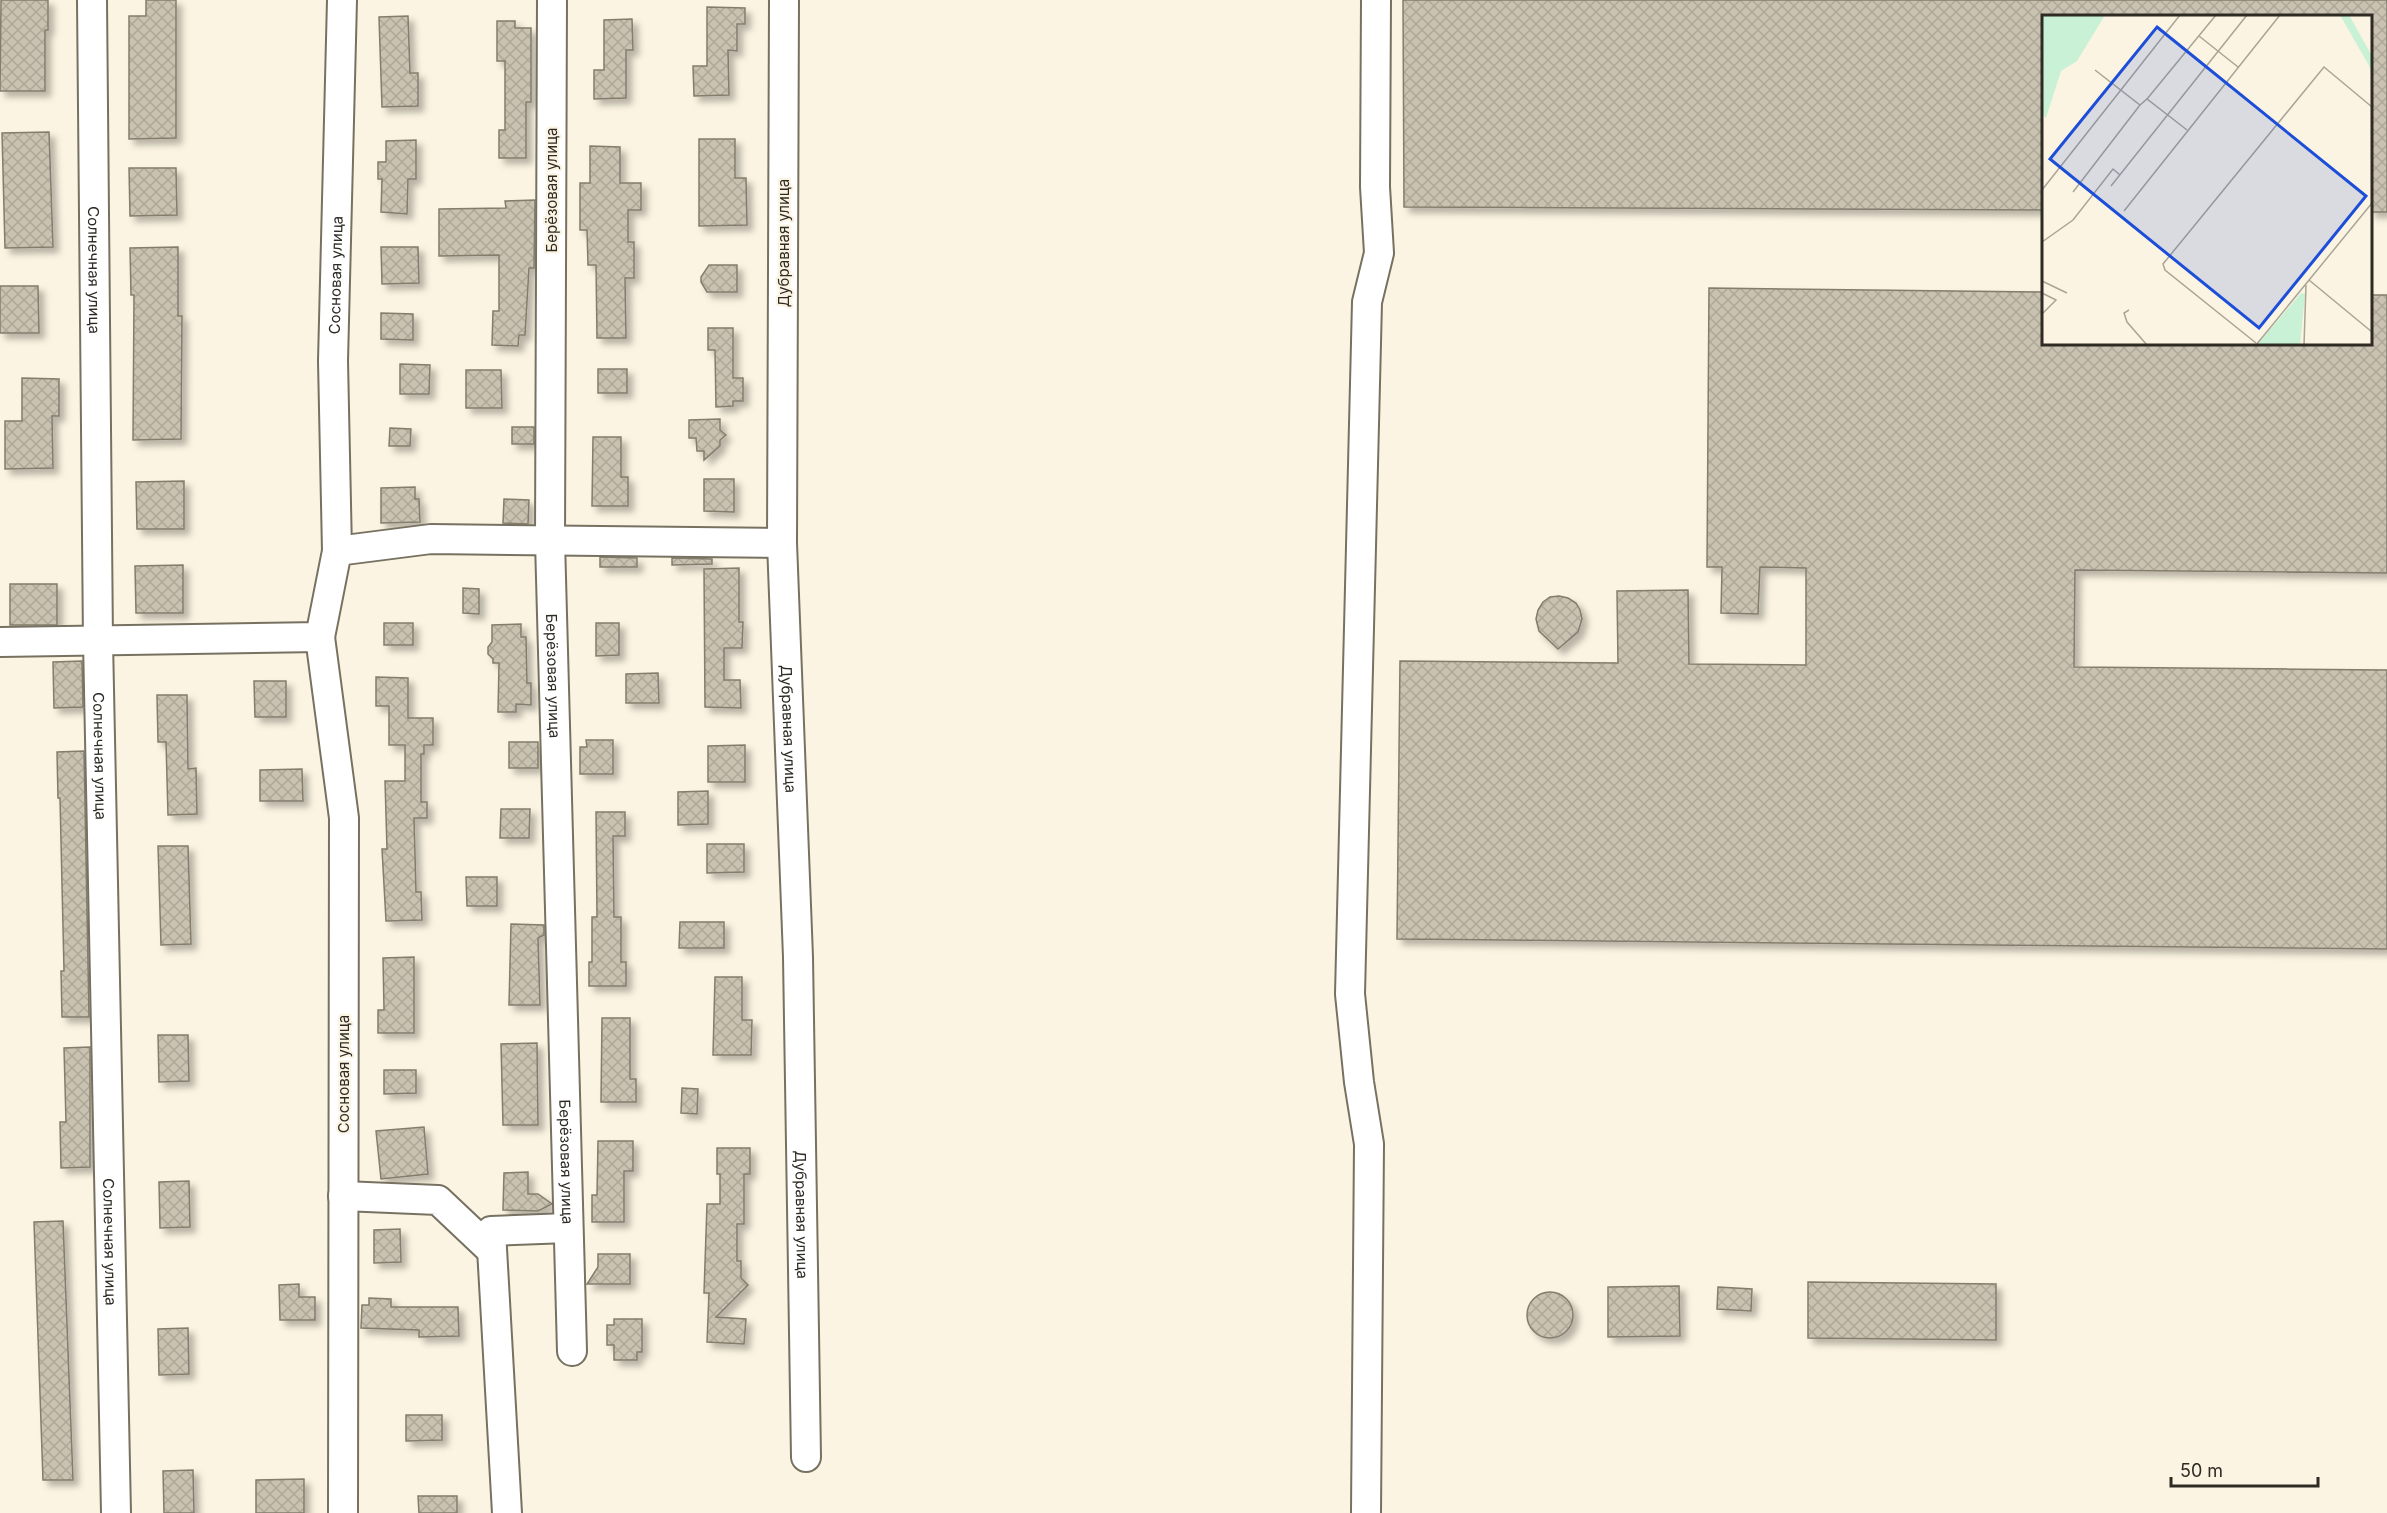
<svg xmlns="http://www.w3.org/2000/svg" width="2387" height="1513" font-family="Inter,sans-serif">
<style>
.building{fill:url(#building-cross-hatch);stroke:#837d6d;stroke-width:1.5;filter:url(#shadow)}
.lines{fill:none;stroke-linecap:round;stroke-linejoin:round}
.minor-casing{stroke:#777161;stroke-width:32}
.minor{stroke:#fff;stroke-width:28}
.labels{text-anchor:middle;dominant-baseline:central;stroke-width:4.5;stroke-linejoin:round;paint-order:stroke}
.street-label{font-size:15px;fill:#2e2b25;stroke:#fbf4e2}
.inset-road{fill:none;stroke:#a9a496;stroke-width:1.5}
.view{fill:#1d4ed8;fill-opacity:0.15;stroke:#1d4ed8;stroke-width:3}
.inset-edge{fill:none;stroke:#2e2b25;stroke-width:3}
</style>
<defs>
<pattern id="building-cross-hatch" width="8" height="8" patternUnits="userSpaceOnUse" patternTransform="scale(1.5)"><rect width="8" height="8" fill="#c9c2b1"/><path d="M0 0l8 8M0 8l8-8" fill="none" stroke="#ada798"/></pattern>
<filter id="shadow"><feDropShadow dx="5.5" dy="5.5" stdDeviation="3" flood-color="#0004"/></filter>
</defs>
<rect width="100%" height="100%" fill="#fbf4e2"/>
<g class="building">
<polygon points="1,0 48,0 48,30 45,30 45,91 0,91"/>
<polygon points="146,0 176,0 176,138 129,139 129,16 146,16"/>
<polygon points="1403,0 2387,0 2387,212 2370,212 2370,16 2043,16 2043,210 1404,207"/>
<polygon points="707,7 745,8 745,24 737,24 737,51 728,50 729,95 694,96 693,66 707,66"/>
<polygon points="408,16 410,73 418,73 418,106 382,107 379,17"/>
<polygon points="632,19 633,50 626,50 626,98 594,99 594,70 604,70 604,20"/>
<polygon points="497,21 515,21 515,28 531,28 531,102 526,102 526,158 499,158 499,130 505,130 505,61 497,61"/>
<polygon points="49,132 53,247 5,248 2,133"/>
<polygon points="699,139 735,139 735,178 746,178 747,225 699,226"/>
<polygon points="416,140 416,179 408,179 407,214 381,212 382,179 378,179 378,162 386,162 386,141"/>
<polygon points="590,146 620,147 620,183 641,183 641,210 628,210 628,242 634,242 634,278 625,278 626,338 597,338 596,265 588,265 587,230 580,230 580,183 590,183"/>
<polygon points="129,168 176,168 177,215 130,216"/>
<polygon points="535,200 534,268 529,268 525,335 519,335 518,346 492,345 493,311 499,311 499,255 439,256 439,209 506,208 505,201"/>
<polygon points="178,247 178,316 182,316 181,439 133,440 134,295 131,295 130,248"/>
<polygon points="381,247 418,247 419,283 382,284"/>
<polygon points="709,265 737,265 737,292 707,292 701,282 701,277"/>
<polygon points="0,286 38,286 39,333 0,333"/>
<polygon points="1709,288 2043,292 2043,344 2370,344 2370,295 2387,295 2387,573 2075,570 2074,667 2387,670 2387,949 1397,939 1400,661 1618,663 1617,591 1688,590 1689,664 1806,665 1806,568 1760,567 1758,614 1721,613 1722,567 1707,567"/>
<polygon points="381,313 413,314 413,340 381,339"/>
<polygon points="708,328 733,328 733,378 743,378 743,401 733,401 733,406 716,407 715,350 708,350"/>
<polygon points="400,364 430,365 429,394 400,394"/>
<rect x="598" y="369" width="29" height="24"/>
<polygon points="466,370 501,370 502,408 466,408"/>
<polygon points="22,378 59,379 59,416 52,416 53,468 5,469 5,421 22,421"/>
<polygon points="720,419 720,430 726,435 720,440 720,446 704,460 704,451 697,451 696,438 689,438 689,420"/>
<rect x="512" y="427" width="22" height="17"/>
<polygon points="390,428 411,429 410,446 389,446"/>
<polygon points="593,437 621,437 621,477 628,477 628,506 592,506"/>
<polygon points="704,479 734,479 734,512 704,511"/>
<polygon points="184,481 184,529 137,529 136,482"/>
<polygon points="415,487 415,499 419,499 420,522 381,523 381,488"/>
<polygon points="504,499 529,500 528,524 503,523"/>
<polygon points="600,557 637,558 637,567 600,567"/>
<polygon points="672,558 712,559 712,564 672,565"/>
<polygon points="183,565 183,613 136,613 135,566"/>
<polygon points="739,568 739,622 743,622 742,648 724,648 724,680 740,680 741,708 705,707 704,569"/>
<rect x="10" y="584" width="47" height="41"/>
<polygon points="463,588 479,589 479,614 463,613"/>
<polygon points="1559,596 1568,598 1576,603 1580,610 1582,619 1578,632 1558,649 1539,631 1536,619 1538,610 1543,602 1550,597"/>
<rect x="384" y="623" width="29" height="22"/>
<polygon points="596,623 619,623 619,655 596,656"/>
<polygon points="521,624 521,637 526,637 527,683 531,683 531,705 516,704 516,712 498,712 499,663 493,663 493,659 488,654 488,647 492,642 492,625"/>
<polygon points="82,661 83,707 54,708 53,662"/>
<polygon points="658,673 659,703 626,703 626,674"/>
<polygon points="376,677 408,678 408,718 433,718 433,745 424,745 424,754 421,754 421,802 427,802 427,818 414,818 416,892 421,892 422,920 386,921 382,849 387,849 385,781 405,781 405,745 389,745 389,706 376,706"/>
<polygon points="254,681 286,681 286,717 255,717"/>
<polygon points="157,695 187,695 188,769 196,768 197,814 168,815 166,742 158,742"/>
<polygon points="586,740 613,740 613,774 580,774 580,747 587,747"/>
<rect x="509" y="742" width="29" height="26"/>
<polygon points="745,745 745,782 708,782 708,746"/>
<polygon points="84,751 89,1017 62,1017 61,971 64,971 60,798 58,798 57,752"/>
<polygon points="302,769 303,801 260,801 260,770"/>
<polygon points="708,791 708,824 678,825 678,792"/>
<polygon points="501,809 530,809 529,838 500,838"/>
<polygon points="596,812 625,812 625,836 613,836 614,917 621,917 621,962 626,962 626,986 589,986 589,962 592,962 592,917 597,917"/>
<polygon points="707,844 744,844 744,872 707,873"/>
<polygon points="158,846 188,846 191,944 161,945"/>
<polygon points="466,877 497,877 497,906 467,906"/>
<polygon points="680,922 724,922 724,948 679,948"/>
<polygon points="511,924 544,925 544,935 538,938 540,1005 509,1005"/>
<polygon points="414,957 414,1033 378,1033 378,1010 384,1010 383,958"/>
<polygon points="715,977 742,977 742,1020 752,1020 751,1055 713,1055"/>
<polygon points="602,1018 630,1018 630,1079 636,1079 636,1102 601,1102"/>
<polygon points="158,1035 188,1035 189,1081 159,1082"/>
<polygon points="537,1043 538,1125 503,1125 501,1044"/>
<polygon points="90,1047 90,1167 61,1168 60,1122 66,1122 64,1048"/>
<polygon points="384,1070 416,1070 416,1093 384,1094"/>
<polygon points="682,1088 698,1089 697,1114 681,1113"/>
<polygon points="424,1127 428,1174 381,1179 376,1131"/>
<polygon points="598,1141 633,1141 633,1171 624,1171 624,1222 592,1222 592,1195 597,1195"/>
<polygon points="717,1148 750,1148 750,1174 744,1174 744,1224 737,1224 737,1261 741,1261 741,1278 748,1285 716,1317 746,1319 744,1344 707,1342 709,1293 704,1293 707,1204 720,1204 720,1174 717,1174"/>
<polygon points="528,1172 528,1194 538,1194 552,1204 538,1211 503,1210 504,1173"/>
<polygon points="189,1181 190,1227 160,1228 159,1182"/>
<polygon points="63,1221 73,1480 43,1480 34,1222"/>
<polygon points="400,1229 401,1262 374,1263 374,1230"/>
<polygon points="598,1254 630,1254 630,1284 587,1284 598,1267"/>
<polygon points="1808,1282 1996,1284 1996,1340 1808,1338"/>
<polygon points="299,1284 299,1297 315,1297 315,1320 280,1320 279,1285"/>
<polygon points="1679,1286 1680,1336 1608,1337 1608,1287"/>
<polygon points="1718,1287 1752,1289 1751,1311 1717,1309"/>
<circle cx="1550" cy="1315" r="23"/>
<polygon points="369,1298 391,1299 391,1307 458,1307 459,1336 419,1337 419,1330 361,1328 362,1305 369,1305"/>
<polygon points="614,1319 642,1319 642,1352 637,1352 637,1360 614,1360 614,1345 607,1345 607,1325 614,1325"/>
<polygon points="188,1328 189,1374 159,1375 158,1329"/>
<polygon points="406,1415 442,1415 442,1440 406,1441"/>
<polygon points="193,1470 194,1513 164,1513 163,1471"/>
<polygon points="304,1479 304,1513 256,1513 256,1480"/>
<polygon points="418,1496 457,1496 457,1513 419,1513"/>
</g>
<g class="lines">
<defs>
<g id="minor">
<path id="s1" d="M92,0L98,641L116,1513"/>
<path id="s2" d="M552,0L550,541L572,1351"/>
<path id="s3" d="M784,0L782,543L798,957L806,1457"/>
<path id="s4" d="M337,551L333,361L342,0"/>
<polyline points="320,637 344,818 343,1513"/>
<polyline points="0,642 320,637 337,551 431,539 782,543"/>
<polyline points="343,1196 438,1200 492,1251"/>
<polyline points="507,1513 491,1231 568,1228"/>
<polyline points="1366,1513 1369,1144 1359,1082 1350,994 1367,302 1379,253 1375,187 1376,0"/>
</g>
</defs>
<use href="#minor" class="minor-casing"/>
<use href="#minor" class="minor"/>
</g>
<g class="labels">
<g class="street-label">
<text transform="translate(551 190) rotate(-90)">Берёзовая улица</text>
<text transform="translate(783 243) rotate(-90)">Дубравная улица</text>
<text stroke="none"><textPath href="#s1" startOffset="270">Солнечная улица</textPath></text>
<text stroke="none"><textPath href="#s4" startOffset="276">Сосновая улица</textPath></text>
<text stroke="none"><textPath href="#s2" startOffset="676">Берёзовая улица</textPath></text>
<text stroke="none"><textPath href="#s3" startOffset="729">Дубравная улица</textPath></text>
<text stroke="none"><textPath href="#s1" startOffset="756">Солнечная улица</textPath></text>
<text transform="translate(343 1074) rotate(-90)">Сосновая улица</text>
<text stroke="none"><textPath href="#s2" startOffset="1162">Берёзовая улица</textPath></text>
<text stroke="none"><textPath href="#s3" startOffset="1215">Дубравная улица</textPath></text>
<text stroke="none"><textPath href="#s1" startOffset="1242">Солнечная улица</textPath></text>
</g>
</g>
<g transform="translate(2042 15)">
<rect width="330" height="330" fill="#fbf4e2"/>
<path d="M0,0H63L35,46L19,56L4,103L0,99ZM259,278L263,279L258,330H215Z" fill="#c8f1d5"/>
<path d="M298,0H307L330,41V56Z" fill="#c8f1d5"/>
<path class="inset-road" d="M157,21L196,52M53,55L98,90L105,84L145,115M105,84L174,0M69,171L205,0M0,175L138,0M31,177L98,90M82,196L238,0M0,227L31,205L71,154L78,160M267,265L330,317M0,266L25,278M0,278L14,285L0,299M87,295L82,298L85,307L105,330M214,328L123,255L121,249L282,52L330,92M214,330L330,188M262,330L264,270"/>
<path class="view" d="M115,12L324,181L217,313L8,144Z"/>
<rect width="330" height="330" class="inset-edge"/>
</g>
<path d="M2171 1477v9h147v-9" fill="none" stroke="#2e2b25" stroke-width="3"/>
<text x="2180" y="1477" font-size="18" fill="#2e2b25" stroke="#fbf4e2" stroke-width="4.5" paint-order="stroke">50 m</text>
</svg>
